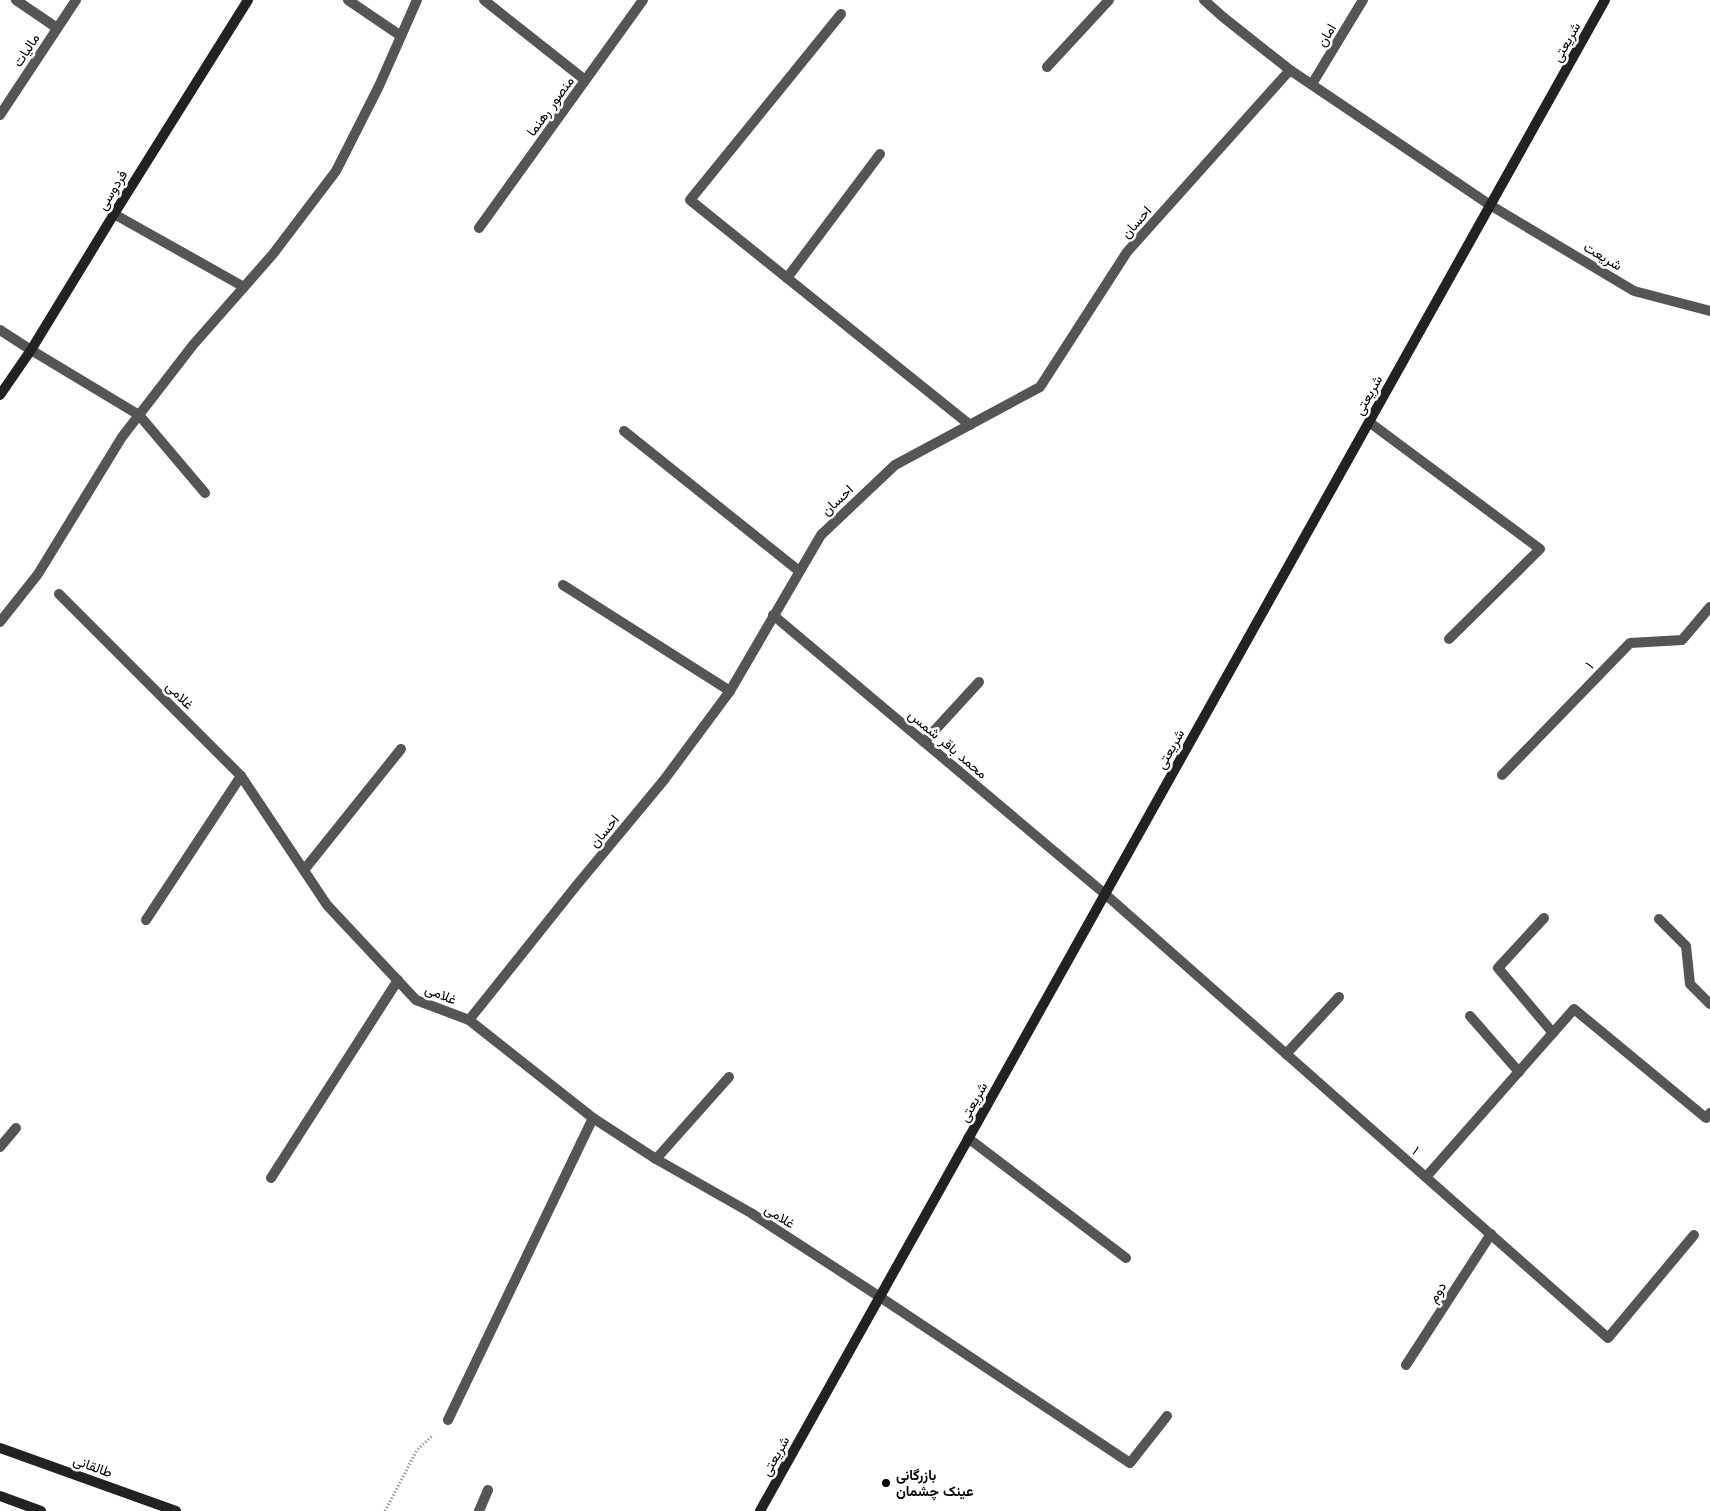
<svg xmlns="http://www.w3.org/2000/svg" width="1710" height="1511" font-family="'Work Sans',Vazirmatn,sans-serif">
<style>
.lines{fill:none;stroke-linecap:round;stroke-linejoin:round}
.path{stroke:#777;stroke-width:3;stroke-dasharray:1 2.5;stroke-linecap:butt}
.lane{stroke:#555;stroke-width:10}
.street{stroke:#555;stroke-width:10}
.secondary{stroke:#222;stroke-width:10}
.poi-dot{fill:#000;stroke:#fff;stroke-width:2}
.labels{text-anchor:middle;dominant-baseline:central;stroke-width:5;stroke-linejoin:round;paint-order:stroke}
.street-label{font-size:14px;fill:#000;stroke:#fff}
.poi-label{font-size:14px;font-weight:bold;fill:#000;stroke:#fff;text-anchor:start}
</style>
<rect width="100%" height="100%" fill="#fff"/>
<g class="lines">
<polyline class="path" points="385,1511 417,1450 432,1436"/>
<g class="lane">
<polyline points="348,0 401,36"/>
<polyline points="841,14 690,200 970,425"/>
<polyline points="1047,67 1109,0"/>
<polyline points="1312,84 1363,0"/>
<polyline points="114,214 244,287"/>
<polyline points="787,278 880,154"/>
<polyline points="0,330 31,350 139,415 205,493"/>
<polyline points="1369,422 1540,549 1449,639"/>
<polyline points="624,431 799,571"/>
<polyline points="563,585 730,691"/>
<polyline points="924,742 979,682"/>
<polyline points="1502,775 1630,643 1682,640 1710,607"/>
<polyline points="304,870 401,749"/>
<polyline points="1544,918 1498,968 1553,1033"/>
<polyline points="1659,919 1686,946 1690,984 1710,1004"/>
<polyline points="146,920 241,776"/>
<polyline points="1470,1016 1519,1072"/>
<polyline points="1286,1054 1339,997"/>
<polyline points="968,1138 1126,1258"/>
<polyline points="0,1147 16,1128"/>
<polyline points="656,1159 729,1077"/>
<polyline points="271,1178 398,980"/>
<polyline points="880,1297 1130,1463 1167,1416"/>
<polyline points="1406,1365 1491,1234"/>
<polyline points="479,1511 488,1490"/>
</g>
<g class="street">
<polyline points="16,0 57,28"/>
<polyline points="484,0 585,80"/>
<polyline points="1204,0 1223,17 1290,70 1490,205 1634,291 1710,311"/>
<polyline points="0,115 76,0"/>
<polyline points="479,228 643,0"/>
<polyline points="59,594 241,776 327,905 416,1000 469,1020 593,1118 656,1159 751,1213 880,1297"/>
<polyline points="773,615 1105,894 1608,1338 1694,1235"/>
<polyline points="0,622 38,574 122,437 193,345 273,254 336,171 379,86 417,0"/>
<polyline points="469,1020 576,886 664,780 730,691 821,535 895,465 1040,387 1127,252 1290,70"/>
<polyline points="1426,1177 1574,1009 1706,1118 1710,1113"/>
<polyline points="448,1420 593,1118"/>
</g>
<g class="secondary">
<polyline points="0,395 31,350 114,214 248,0"/>
<polyline points="0,1448 176,1511"/>
<polyline points="0,1496 41,1511"/>
<polyline points="760,1511 1605,0"/>
</g>
</g>
<circle class="poi-dot" cx="886" cy="1483" r="5"/>
<g class="labels">
<g class="street-label">
<text transform="translate(1326 35) rotate(-59)">امان</text>
<text transform="translate(1566 42) rotate(-61)">شریعتی</text>
<text transform="translate(26 50) rotate(-57)">مالیات</text>
<text transform="translate(550 106) rotate(-54)">منصور رهنما</text>
<text transform="translate(112 190) rotate(-58)">فردوسی</text>
<text transform="translate(1136 222) rotate(-48)">احسان</text>
<text transform="translate(1603 256) rotate(31)">شریعت</text>
<text transform="translate(1368 395) rotate(-61)">شریعتی</text>
<text transform="translate(837 500) rotate(-43)">احسان</text>
<text transform="translate(1589 665) rotate(-46)">۱</text>
<text transform="translate(180 695) rotate(45)">غلامی</text>
<text transform="translate(948 744) rotate(40)">محمد باقر شمس</text>
<text transform="translate(1170 749) rotate(-61)">شریعتی</text>
<text transform="translate(604 831) rotate(-50)">احسان</text>
<text transform="translate(441 994) rotate(23)">غلامی</text>
<text transform="translate(973 1102) rotate(-61)">شریعتی</text>
<text transform="translate(1416 1150) rotate(41)">۱</text>
<text transform="translate(780 1216) rotate(33)">غلامی</text>
<text transform="translate(1437 1292) rotate(-57)">دوم</text>
<text transform="translate(775 1456) rotate(-61)">شریعتی</text>
<text transform="translate(93 1466) rotate(20)">طالقانی</text>
</g>
<g class="poi-label">
<text x="896" y="1475">بازرگانی<tspan x="896" dy="16">عینک چشمان</tspan></text>
</g>
</g>
</svg>
